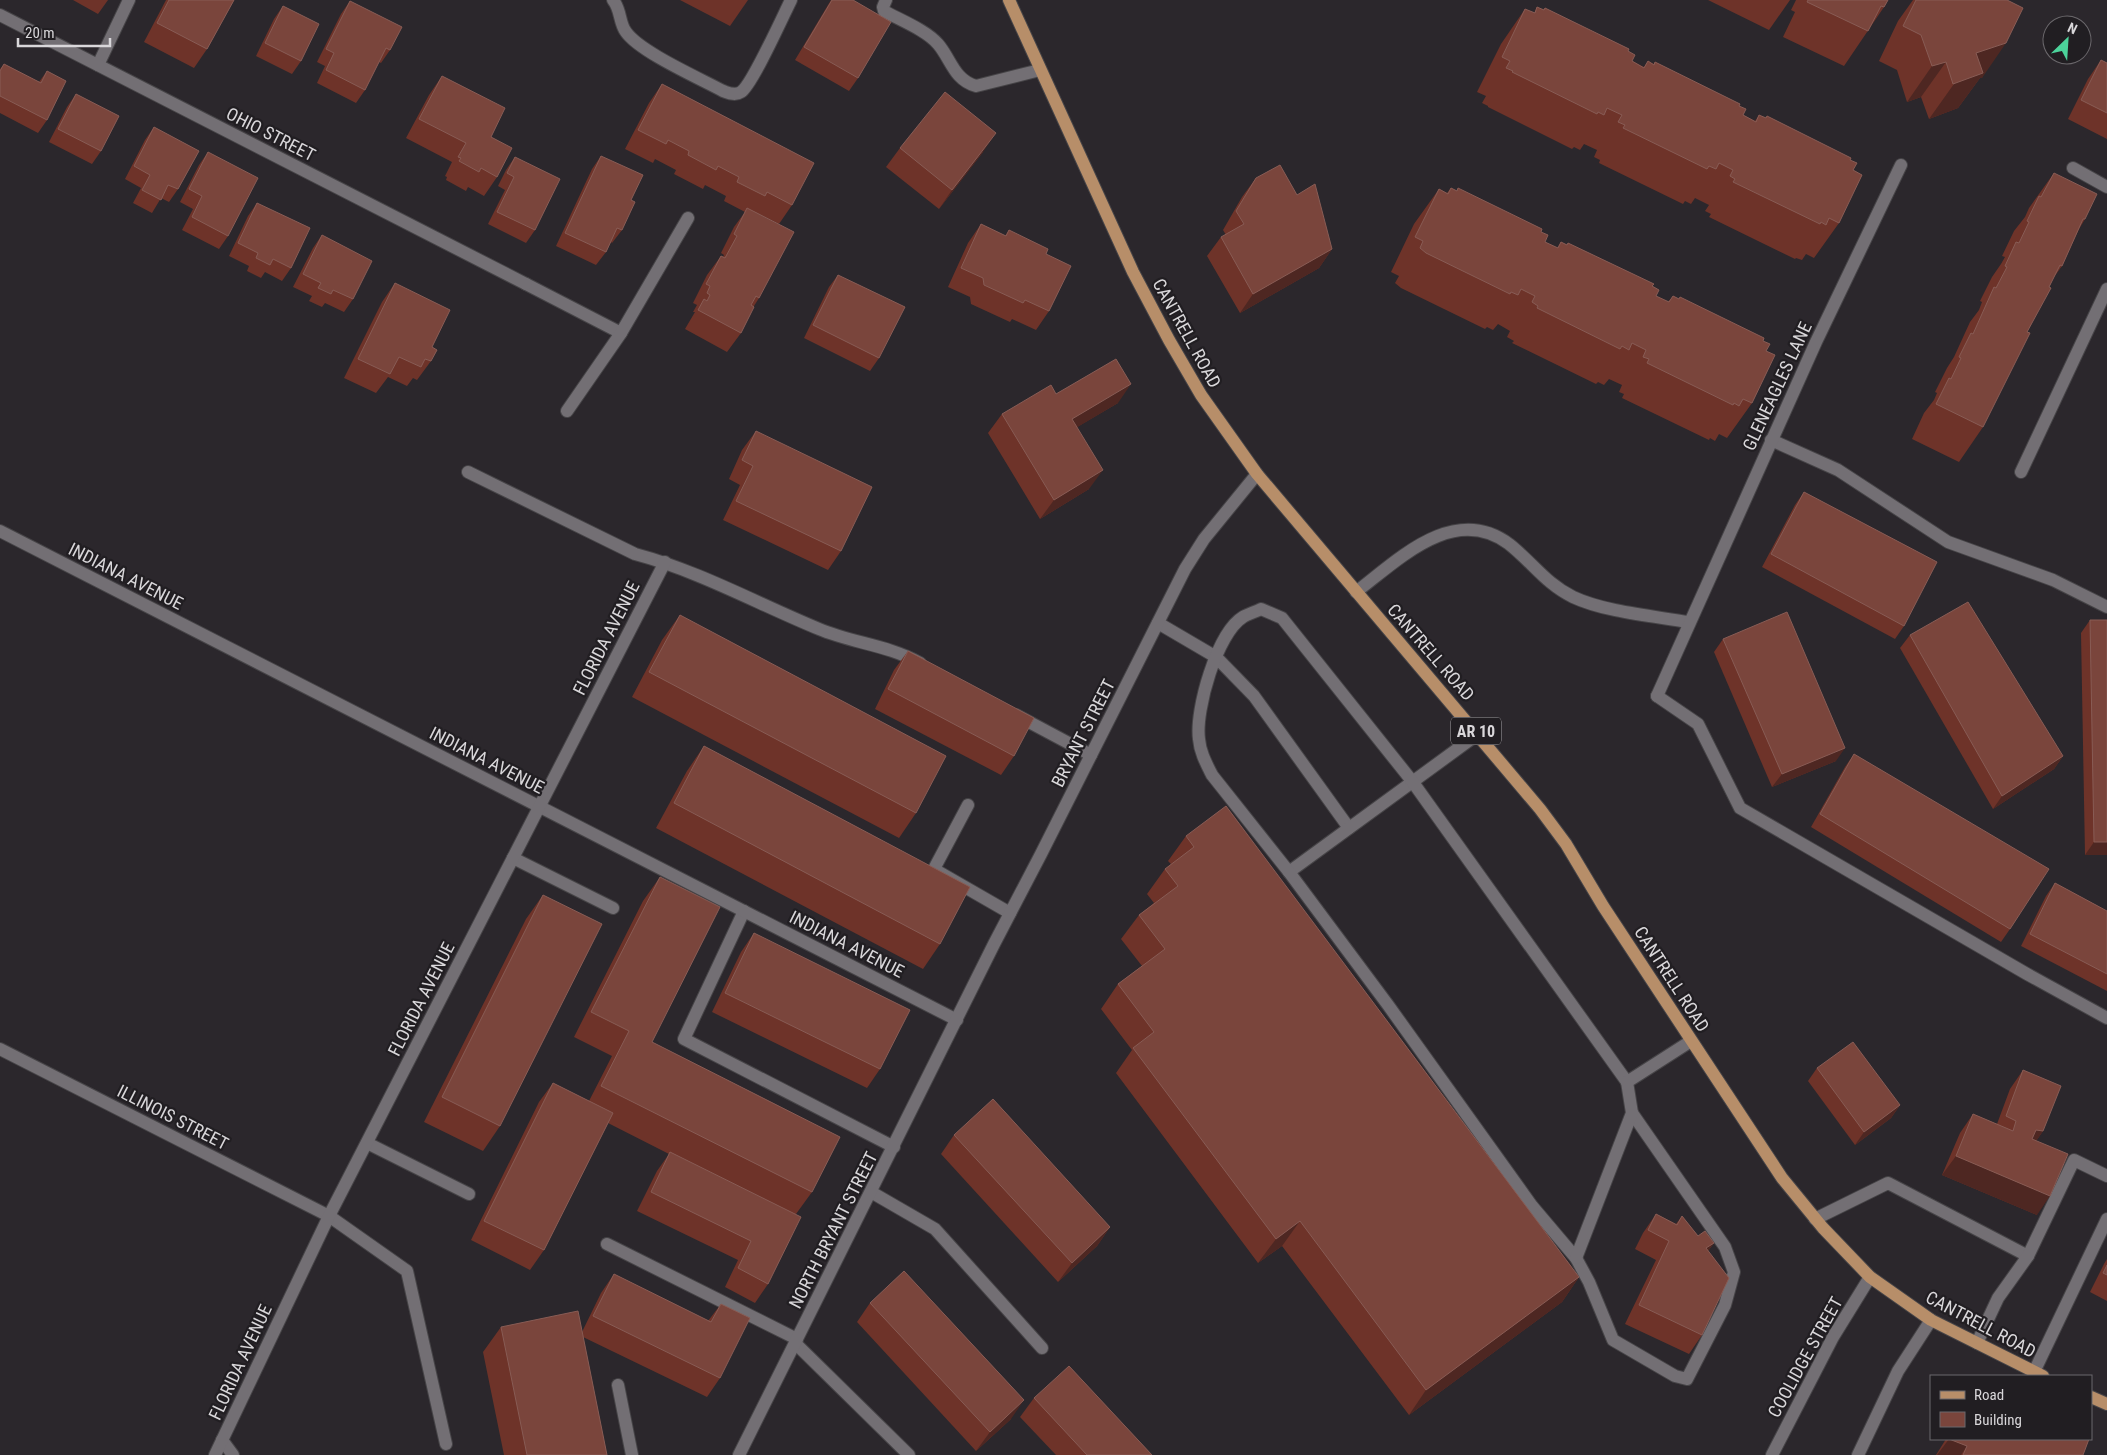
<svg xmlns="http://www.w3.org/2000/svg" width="2107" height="1455" font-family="'Roboto Condensed',sans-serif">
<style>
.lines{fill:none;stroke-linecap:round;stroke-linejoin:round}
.service-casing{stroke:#464447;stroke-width:14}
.minor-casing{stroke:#464447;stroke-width:14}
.primary-casing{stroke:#464447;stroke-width:14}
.service{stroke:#736f74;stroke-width:12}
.minor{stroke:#736f74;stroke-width:12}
.primary{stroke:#b78e69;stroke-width:12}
.wall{fill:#6e3329}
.shaded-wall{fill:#4e2722}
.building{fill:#7a453c;stroke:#885c55}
.labels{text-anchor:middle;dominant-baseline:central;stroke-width:4.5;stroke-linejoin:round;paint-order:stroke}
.shield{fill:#211e22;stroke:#a2a0a3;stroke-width:1}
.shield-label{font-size:16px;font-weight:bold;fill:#d9d7da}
.street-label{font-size:18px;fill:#d9d7da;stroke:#211e22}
</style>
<rect width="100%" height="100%" fill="#2b272c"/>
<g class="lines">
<defs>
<g id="service">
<path d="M613,0C621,9 619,23 626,32C640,52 699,78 723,91C729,93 735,96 741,92C752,85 783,16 791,0"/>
<path d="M886,0L883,7L884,11C900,20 926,30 938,44C951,59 954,80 976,86L1040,70"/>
<polyline points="98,65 129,0"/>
<polyline points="526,284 621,333"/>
<polyline points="567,411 621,333 688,218"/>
<polyline points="1771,440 1838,470 1948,542 2053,580 2107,607"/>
<path d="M468,472L635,554C699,571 758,604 819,629C852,643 888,645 920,663"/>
<polyline points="1158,623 1216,657 1254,696 1349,828"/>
<polyline points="1657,696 1698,724 1740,808 2027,974 2107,1018"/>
<polyline points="1016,715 1091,755"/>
<polyline points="968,805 935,867 937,871 1010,913"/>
<polyline points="513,858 613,908"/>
<polyline points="1289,872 1478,734"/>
<polyline points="744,911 684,1039 894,1147"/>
<path d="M1627,1082L1412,781L1282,618L1261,609C1255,612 1248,614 1243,617C1217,633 1195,710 1199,739C1200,752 1206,763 1212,775L1289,872L1388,1005L1532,1206L1576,1258L1589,1282L1613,1340L1675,1376L1687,1379L1725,1305L1734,1272L1725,1247L1632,1113"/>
<polyline points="367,1143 469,1194"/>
<polyline points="871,1192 935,1229 1042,1348"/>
<polyline points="329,1216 407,1271 446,1444"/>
<polyline points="1815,1219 1888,1183 2028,1256"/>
<polyline points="607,1244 797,1339"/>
<polyline points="1576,1258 1632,1113 1627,1082 1691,1041"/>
<polyline points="795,1343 909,1455"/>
<polyline points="1977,1343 1998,1298 2028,1256 2074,1160 2107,1176"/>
<polyline points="2034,1372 2107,1219"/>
<polyline points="618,1385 632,1455"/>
<polyline points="222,1440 233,1455"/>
<polyline points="1858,1455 1898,1371 1931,1320"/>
</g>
<g id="minor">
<polyline points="0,15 526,284"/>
<polyline points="2073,168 2107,187"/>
<polyline points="2021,472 2107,289"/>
<polyline points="0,531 957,1020"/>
<path d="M1356,592C1398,560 1454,503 1509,544C1532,562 1546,584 1573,597C1605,612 1653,616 1688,622"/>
<polyline points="1657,696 1816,342 1901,165"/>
<polyline points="0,1049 329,1216"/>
<polyline points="215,1455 329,1216 665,562"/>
<polyline points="739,1455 994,944 1041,854 1185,569 1204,539 1257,474"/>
<polyline points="1772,1455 1833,1337 1870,1277"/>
</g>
<g id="primary">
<polyline points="1009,0 1133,272 1169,340 1201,395 1257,474 1540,809 1566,844 1603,906 1782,1178 1823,1228 1870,1277 1931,1320 2043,1376"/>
<polyline points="2091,1397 2107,1404"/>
</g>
</defs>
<use href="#service" class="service-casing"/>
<use href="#minor" class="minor-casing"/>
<use href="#primary" class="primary-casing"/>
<use href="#service" class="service"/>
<use href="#minor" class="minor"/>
<use href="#primary" class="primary"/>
</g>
<g class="wall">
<polygon points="73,0 108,0 98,14"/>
<polygon points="166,0 234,0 207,49 194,68 144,42"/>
<polygon points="680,0 748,0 730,26"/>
<polygon points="831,0 853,0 858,78 849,91 795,60"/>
<polygon points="1708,0 1790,0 1769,30"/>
<polygon points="1796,0 1888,0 1884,7 1844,66 1783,37 1795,12 1791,10"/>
<polygon points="1913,0 2007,0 1982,78 1980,78 1958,108 1929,119 1921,97 1907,102 1897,70 1879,61 1898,21"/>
<polygon points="350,1 390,50 381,63 379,62 365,90 356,103 317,83 325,66 317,62 341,14"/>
<polygon points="283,6 301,61 292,74 256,56 274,19"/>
<polygon points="1537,7 1543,10 1545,8 1628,51 1632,61 1644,67 1648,61 1654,64 1655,62 1739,106 1743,115 1755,121 1759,115 1765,118 1767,116 1850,160 1853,170 1839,223 1814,258 1806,254 1802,260 1796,258 1795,259 1709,217 1711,214 1705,211 1709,205 1695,198 1691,204 1685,201 1683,204 1599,163 1600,160 1594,157 1597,150 1584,144 1580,150 1574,147 1572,149 1488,107 1488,106 1482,103 1486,96 1477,92 1501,44 1525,9 1534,13"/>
<polygon points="2101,60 2107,63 2107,139 2068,119 2088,79"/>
<polygon points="4,64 39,82 47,71 47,120 38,133 0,113 0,69"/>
<polygon points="442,76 491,137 497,177 484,196 468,187 466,191 446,180 447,177 445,176 452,162 406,138 429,95"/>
<polygon points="662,84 792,205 779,224 754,212 759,298 754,306 741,333 727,352 685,329 695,312 693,312 697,305 693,303 707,275 721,256 723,257 724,255 721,253 734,227 745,212 724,201 726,196 705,185 703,189 674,174 676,170 655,159 653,163 625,149 649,103"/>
<polygon points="76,94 101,151 92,164 49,142 67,107"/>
<polygon points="154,127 178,189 169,202 161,198 152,213 133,203 141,188 125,179 145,140"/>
<polygon points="900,148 983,152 939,209 886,167"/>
<polygon points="208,152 228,236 219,249 182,230 193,209 180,202 199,165"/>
<polygon points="601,156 631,200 622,230 612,243 611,242 606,252 596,265 556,246 592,169"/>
<polygon points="515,157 535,230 526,243 488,224 505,190 498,186 506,170"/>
<polygon points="2054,173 2085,219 2079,229 2062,266 2054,277 2027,332 1983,427 1959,462 1912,439 1924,413 1934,400 1937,393 1935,392 1947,368 1954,357 1970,322 1979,310 1982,302 1980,301 1992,277 2001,264 2005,257 2002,256 2014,231 2025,217 2029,208"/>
<polygon points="1256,178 1297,195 1332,249 1319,268 1240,313 1207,256 1221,237 1226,235 1223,230 1242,197"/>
<polygon points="1451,188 1541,232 1545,242 1557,248 1561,242 1567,245 1568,243 1652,286 1656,296 1668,302 1673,296 1763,341 1766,351 1752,403 1727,438 1719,434 1715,441 1710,438 1709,440 1622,398 1624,394 1619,392 1622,385 1609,379 1604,385 1598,382 1596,384 1512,343 1514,341 1507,337 1510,331 1498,324 1493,330 1487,327 1485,329 1401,288 1395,283 1399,276 1391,272 1414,224 1439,189 1447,193"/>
<polygon points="257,203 291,268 282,281 265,272 261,278 247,271 249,266 229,256 248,216"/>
<polygon points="981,224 1005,236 1009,230 1046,254 1049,311 1036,330 1012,319 1010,322 971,304 970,297 948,287 968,243"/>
<polygon points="322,235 353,299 344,312 325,303 322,307 309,301 312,296 293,287 313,248"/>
<polygon points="838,275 879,358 870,371 804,338 829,287"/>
<polygon points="395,283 432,347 431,361 417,380 413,378 407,386 388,377 376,393 344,378 382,302"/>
<polygon points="1056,394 1118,403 1077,427 1089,489 1040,519 988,433 1002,414"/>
<polygon points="756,431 841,551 828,570 723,520 740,485 729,479 742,450"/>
<polygon points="1804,492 1904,626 1895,639 1762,567 1795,505"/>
<polygon points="680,615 916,813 899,838 632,697 662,640"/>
<polygon points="2090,620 2107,855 2085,855 2081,633"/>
<polygon points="1910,635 2063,756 2054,769 1993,809 1900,648"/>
<polygon points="1723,639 1836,761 1772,787 1714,652"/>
<polygon points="908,651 1014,756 1001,775 875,709 894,670"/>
<polygon points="704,746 940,944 923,969 656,828 687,771"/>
<polygon points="1854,754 2010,929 2001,942 1811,827 1845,767"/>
<polygon points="1186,836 1579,1277 1562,1302 1409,1415 1282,1246 1258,1263 1116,1073 1132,1050 1101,1009 1118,984 1142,966 1121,939 1139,915 1154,903 1147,894 1165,869 1171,864 1168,861"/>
<polygon points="660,877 652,1042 812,1192 796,1214 768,1284 755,1303 725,1287 738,1260 637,1211 657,1171 669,1154 608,1123 544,1250 530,1270 471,1240 539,1102 553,1083 589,1101 612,1056 574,1037 643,901"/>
<polygon points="2055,883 2107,911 2107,991 2021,946 2046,896"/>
<polygon points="543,895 500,1126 483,1151 424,1122 526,919"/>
<polygon points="754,933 880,1069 867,1088 712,1012 741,952"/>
<polygon points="1817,1068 1900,1105 1891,1118 1855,1145 1808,1081"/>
<polygon points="2023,1070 2043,1131 2036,1141 2037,1215 1942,1175 1960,1133 1973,1114 1997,1124 2010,1089"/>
<polygon points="954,1135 1110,1227 1097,1246 1058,1282 941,1154"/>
<polygon points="1656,1214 1676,1224 1682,1216 1698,1236 1714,1243 1708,1251 1702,1335 1689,1354 1625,1324 1656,1260 1635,1249 1643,1233"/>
<polygon points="2107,1259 2107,1301 2090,1292 2104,1264"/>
<polygon points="614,1274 708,1321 721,1304 720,1378 707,1397 583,1337 607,1455 504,1455 483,1352 501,1327 582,1332 601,1293"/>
<polygon points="870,1303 1011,1419 976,1451 857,1322"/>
<polygon points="1034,1398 1152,1455 1056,1455 1020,1417"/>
<polygon points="1946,1439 2089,1439 2083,1455 1936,1455"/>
</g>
<g class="shaded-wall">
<polygon points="2006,43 1982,78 1980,78 1958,108 1929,119 1976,53"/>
<polygon points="1946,62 1921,97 1907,102 1932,66"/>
<polygon points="996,133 983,152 939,209 952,190"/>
<polygon points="1332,249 1319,268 1240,313 1253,294"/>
<polygon points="1131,384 1118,403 1059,438 1072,419"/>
<polygon points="1103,470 1089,489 1040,519 1054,500"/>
<polygon points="1845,748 1836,761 1772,787 1782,774"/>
<polygon points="2063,756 2054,769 1993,809 2002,796"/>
<polygon points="2094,842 2107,842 2107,855 2085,855"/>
<polygon points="1900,1105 1891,1118 1855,1145 1864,1132"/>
<polygon points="2036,1130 2043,1131 2030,1150 2022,1149"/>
<polygon points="1956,1156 2050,1196 2037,1215 1942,1175"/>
<polygon points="1300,1221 1282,1246 1258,1263 1276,1239"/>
<polygon points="1110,1227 1097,1246 1058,1282 1072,1263"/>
<polygon points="1714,1243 1700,1262 1706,1248"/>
<polygon points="1579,1277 1562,1302 1409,1415 1426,1390"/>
<polygon points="1024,1400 1011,1419 976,1451 990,1432"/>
<polygon points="1949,1439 1967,1446 1961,1455 1937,1455"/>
</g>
<g class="building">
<polygon points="169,0 234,0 207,49 157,23"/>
<polygon points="832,0 853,0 891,22 858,78 804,47"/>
<polygon points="1808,0 1888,0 1884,7 1881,6 1868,31 1807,2"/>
<polygon points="1916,0 2007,0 2023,8 2006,43 1976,53 1983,73 1953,84 1946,62 1932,66 1921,35 1903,26"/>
<polygon points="350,1 402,27 390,50 386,48 365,90 326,70 334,53 326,49"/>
<polygon points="283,6 319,24 301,61 265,43"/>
<polygon points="1537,7 1544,10 1545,8 1629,49 1628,51 1635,55 1632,61 1644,68 1648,61 1654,65 1655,62 1740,104 1739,106 1746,109 1743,115 1756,122 1759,115 1766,118 1767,116 1851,158 1850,160 1857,163 1853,170 1862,175 1839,223 1829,218 1826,225 1821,222 1820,224 1733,182 1735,179 1730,176 1733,170 1719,163 1716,169 1709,166 1707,169 1623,128 1625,125 1618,122 1622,115 1607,108 1604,115 1598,112 1597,114 1512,72 1513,71 1506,68 1510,61 1502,57 1525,9 1535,13"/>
<polygon points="2101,60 2107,63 2107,113 2081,100"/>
<polygon points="4,64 41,83 47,71 66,81 47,120 0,96 0,71"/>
<polygon points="442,76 505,108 491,137 512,148 497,177 481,168 479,172 459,161 461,158 458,157 466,143 419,119"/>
<polygon points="662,84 814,163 792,205 767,192 765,196 737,182 739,177 718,166 716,170 688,155 689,151 668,140 666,144 638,130"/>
<polygon points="945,92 996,133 952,190 900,148"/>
<polygon points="76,94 119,116 101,151 58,129"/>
<polygon points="154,127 199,151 178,189 168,185 161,200 142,190 150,175 134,166"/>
<polygon points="208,152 258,178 228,236 192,217 202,196 189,189"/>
<polygon points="601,156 643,175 631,200 635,202 622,230 617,228 606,252 565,233"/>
<polygon points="515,157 560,179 535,230 497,212 514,177 507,173"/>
<polygon points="1280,165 1297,195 1315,184 1332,249 1253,294 1221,237 1244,224 1236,211 1256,178"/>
<polygon points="2054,173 2097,194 2085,219 2083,219 2062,266 2060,265 2049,287 2051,288 2027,332 2030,333 1983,427 1936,404 1949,378 1951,379 1961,358 1959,357 1971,333 1973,334 1994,287 1996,288 2007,267 2005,266 2016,242 2019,243 2029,222 2027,221 2039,196 2041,197"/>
<polygon points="1451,188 1457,191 1458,188 1542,229 1541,232 1548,235 1545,242 1558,248 1561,242 1567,245 1568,243 1654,284 1652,286 1659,290 1656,296 1669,302 1673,296 1679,299 1680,297 1764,338 1763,341 1770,344 1766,351 1775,355 1752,403 1743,399 1739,406 1734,403 1733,405 1647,363 1649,359 1643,357 1646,350 1632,343 1629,350 1622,346 1620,349 1537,308 1538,306 1532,302 1535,296 1521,289 1518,295 1511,292 1510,294 1426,253 1420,248 1423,241 1415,237 1439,189 1448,194"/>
<polygon points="257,203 310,228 291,268 273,259 270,265 256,258 258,253 238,243"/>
<polygon points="747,208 794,232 759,298 756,296 751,305 754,307 741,333 698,310 704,299 707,301 710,295 707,293 710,286 706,284 721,256 725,258 737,236 734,234"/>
<polygon points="981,224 1006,236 1009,230 1048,249 1046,254 1071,266 1049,311 1025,300 1023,303 984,285 983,278 961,268"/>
<polygon points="322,235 372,261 353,299 333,290 331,294 318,288 321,283 303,274"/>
<polygon points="838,275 905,307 879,358 813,325"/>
<polygon points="395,283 450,310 432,347 437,350 431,361 425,359 421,367 399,357 390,374 358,359"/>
<polygon points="1116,359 1131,384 1072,419 1103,470 1054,500 1002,414 1051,385 1056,394"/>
<polygon points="756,431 872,487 841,551 736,501 753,466 742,460"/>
<polygon points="1804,492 1937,562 1904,626 1771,554"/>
<polygon points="1968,602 2063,756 2002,796 1910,635"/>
<polygon points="1787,612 1845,748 1782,774 1723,639"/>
<polygon points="680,615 946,756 916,813 649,672"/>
<polygon points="2090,620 2107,620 2107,842 2094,842"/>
<polygon points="908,651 1034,718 1014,756 888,689"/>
<polygon points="704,746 970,887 940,944 674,803"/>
<polygon points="1854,754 2049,869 2010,929 1820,814"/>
<polygon points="1226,806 1579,1277 1426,1390 1300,1221 1276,1239 1133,1048 1154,1032 1118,984 1165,949 1139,915 1178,886 1165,869 1194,847 1186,836"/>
<polygon points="660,877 720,907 652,1042 840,1137 812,1192 601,1086 629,1031 591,1012"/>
<polygon points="2055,883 2107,911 2107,974 2030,934"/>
<polygon points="543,895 602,924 500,1126 442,1097"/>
<polygon points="754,933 910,1010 880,1069 725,993"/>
<polygon points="1853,1042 1900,1105 1864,1132 1817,1068"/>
<polygon points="2023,1070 2061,1086 2043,1131 2036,1130 2032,1139 2068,1154 2050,1196 1956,1156 1973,1114 2013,1131 2016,1121 2006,1116"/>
<polygon points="553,1083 613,1113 544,1250 484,1221"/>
<polygon points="993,1099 1110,1227 1072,1263 954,1135"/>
<polygon points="670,1152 801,1217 768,1284 738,1268 751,1241 651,1192"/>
<polygon points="1656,1214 1677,1225 1682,1216 1698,1236 1705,1231 1714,1243 1706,1248 1729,1278 1702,1335 1639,1305 1669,1241 1648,1230"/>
<polygon points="2107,1265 2107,1275 2103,1273"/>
<polygon points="904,1271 1024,1400 990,1432 870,1303"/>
<polygon points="614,1274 711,1322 721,1304 750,1318 720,1378 593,1316"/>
<polygon points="578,1311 607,1455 527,1455 501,1327"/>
<polygon points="1069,1366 1152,1455 1087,1455 1034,1398"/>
<polygon points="1949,1439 2089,1439 2083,1455 1963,1455 1967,1446"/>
</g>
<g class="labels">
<rect class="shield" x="1451" y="717.5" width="50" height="27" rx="4"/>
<g class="shield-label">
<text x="1476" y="731">AR 10</text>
</g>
<g class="street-label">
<text transform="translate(271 134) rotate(27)">OHIO STREET</text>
<text transform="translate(1187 333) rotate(61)">CANTRELL ROAD</text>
<text transform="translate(1777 386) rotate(-65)">GLENEAGLES LANE</text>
<text transform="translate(126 576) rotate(27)">INDIANA AVENUE</text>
<text transform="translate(606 638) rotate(-63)">FLORIDA AVENUE</text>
<text transform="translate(1431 652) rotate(49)">CANTRELL ROAD</text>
<text transform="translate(1083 733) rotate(-63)">BRYANT STREET</text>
<text transform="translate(487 760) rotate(27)">INDIANA AVENUE</text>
<text transform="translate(847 944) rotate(27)">INDIANA AVENUE</text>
<text transform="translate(1672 979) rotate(57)">CANTRELL ROAD</text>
<text transform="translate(421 999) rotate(-63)">FLORIDA AVENUE</text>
<text transform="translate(173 1117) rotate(27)">ILLINOIS STREET</text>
<text transform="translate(833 1230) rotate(-63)">NORTH BRYANT STREET</text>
<text transform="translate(1981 1324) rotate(28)">CANTRELL ROAD</text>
<text transform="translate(1805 1357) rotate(-61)">COOLIDGE STREET</text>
<text transform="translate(240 1362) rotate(-65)">FLORIDA AVENUE</text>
</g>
</g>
<rect x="1930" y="1375" width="162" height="65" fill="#211e22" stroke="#6b686c"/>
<rect x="1940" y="1391" width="25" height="8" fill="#b78e69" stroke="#6b686c"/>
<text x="1974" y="1400" font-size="15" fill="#d9d7da">Road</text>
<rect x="1940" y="1412" width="25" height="15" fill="#7a453c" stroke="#6b686c"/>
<text x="1974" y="1425" font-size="15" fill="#d9d7da">Building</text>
<g transform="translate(2067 40) rotate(25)"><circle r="24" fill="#211e22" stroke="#6b686c"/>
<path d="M0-4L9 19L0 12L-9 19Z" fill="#4cd39b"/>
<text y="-8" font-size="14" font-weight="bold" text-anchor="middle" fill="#d9d7da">N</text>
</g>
<path d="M18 38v8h92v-8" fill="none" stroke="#d9d7da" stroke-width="2.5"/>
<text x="25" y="38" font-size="15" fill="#d9d7da" stroke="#211e22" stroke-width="4" paint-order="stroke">20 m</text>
</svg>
